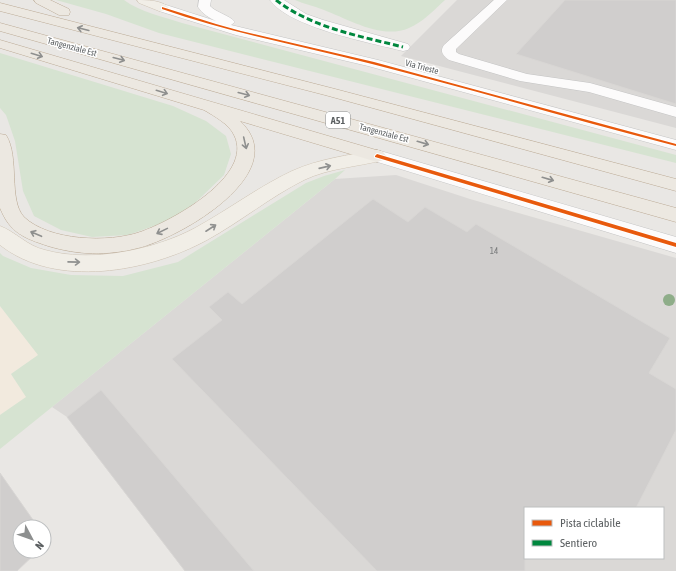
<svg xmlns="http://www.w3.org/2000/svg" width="676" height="571" font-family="'Asap Condensed',sans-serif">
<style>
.commercial{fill:#f2eade}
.industrial{fill:#dad8d6;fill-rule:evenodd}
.green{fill:#d6e3d1}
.building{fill:#d0cecd;stroke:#d8d6d4}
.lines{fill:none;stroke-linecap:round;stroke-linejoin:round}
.minor-casing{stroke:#c4c4c4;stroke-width:1}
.major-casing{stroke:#cfc4b5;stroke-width:1}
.highway-casing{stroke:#bcab96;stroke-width:1}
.minor{fill:#fcfbfb;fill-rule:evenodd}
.major{fill:#f1eee7;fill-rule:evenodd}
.highway{fill:#ece8e1;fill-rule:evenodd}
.quiet{stroke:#00873e;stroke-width:3;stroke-dasharray:6 3;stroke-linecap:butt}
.cycleway-casing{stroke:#fff;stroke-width:2}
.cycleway{fill:#e8590c;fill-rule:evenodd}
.tree{fill:#8ead89}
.oneway{stroke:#8e8f8e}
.oneway2{stroke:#909190}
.labels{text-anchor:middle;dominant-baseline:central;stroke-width:3;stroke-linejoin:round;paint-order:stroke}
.far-street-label{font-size:9px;fill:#5b5f61;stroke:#fff}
.number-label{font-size:9px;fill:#7a7c7d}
.shield{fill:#fff;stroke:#8c8f90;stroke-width:1}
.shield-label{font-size:10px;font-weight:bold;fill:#5b5f61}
</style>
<rect width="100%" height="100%" fill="#e9e7e4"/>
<polygon class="commercial" points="0,306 39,355 11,374 27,397 0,415"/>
<g class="industrial">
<polygon points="457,0 676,0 676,128 401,56"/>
<path d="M396,175L470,199L676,258V571H185L67,417L52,407L335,179ZM525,508H663V558H525Z"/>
</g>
<g class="green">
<path d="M56,0H124C140,12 164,17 182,23L676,155V163L159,33L106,14Z"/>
<path d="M295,0H445C434,10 423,22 409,28C382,40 348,19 324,10C314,6 304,4 295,0Z"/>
<polygon points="0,53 173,106 206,121 226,136 231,154 224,175 196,202 171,220 128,235 92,237 61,230 34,216 23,191 15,141 6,115 0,108"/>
<polygon points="345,170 335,179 0,449 0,415 26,397 11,374 38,355 0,306 0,253 3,256 31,268 71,275 123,276 178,262 306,183 324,176"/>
</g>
<g class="building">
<polygon points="565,0 676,0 676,104 516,54"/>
<polygon points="373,199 408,222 425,207 467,232 476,224 670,338 649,373 676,389 676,430 636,508 525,508 525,571 377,571 172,359 222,320 209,307 228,292 242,304"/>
<polygon points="101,390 254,571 185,571 67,417"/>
<polygon points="0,473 38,527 20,527 20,551 38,551 17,571 0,571"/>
</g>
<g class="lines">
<defs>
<g id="minor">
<path d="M199,0H211L210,6C217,13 229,15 235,22L231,25L378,60L676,140V150L368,66L236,35L159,11L157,8L159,5L163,4L216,21C209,18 203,14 198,7Z"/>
<path d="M270,0H284L306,14L323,20L408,44L410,47L408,50L403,51C371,43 288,27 270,0Z"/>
<path d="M494,0H507L456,49V52L459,54L527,74L590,83L676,107V117L589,92L520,81L449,60C444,56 439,52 444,45Z"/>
<polygon points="377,150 676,237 676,253 371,160 368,156 371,152"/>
</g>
<g id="major">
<path d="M137,0C147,0 162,0 169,8L167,11H159L139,3Z"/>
<path d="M377,150L383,152L386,156L383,160C357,167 329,168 304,180C270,197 240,222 207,240C148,272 56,289 0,245V226C16,232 27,246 45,250C91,263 154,250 195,228C228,210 258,187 292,171C319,159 348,155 377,150Z"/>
</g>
<g id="highway">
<polygon points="34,0 50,0 69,9 70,12 69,15 59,15 36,3"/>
<polygon points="0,3 335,89 676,179 676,191 325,95 0,11"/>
<polygon points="0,23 676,208 676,222 0,31"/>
<path d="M0,40L383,152L386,156L383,160L377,162L240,121C295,172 180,238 138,248C107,256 78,255 48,246C24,238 10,233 0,208V134L6,135C20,157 8,200 24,217C49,241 109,243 140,232C170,222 255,176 234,135C229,124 214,116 204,110L0,48Z"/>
</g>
</defs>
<use href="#minor" class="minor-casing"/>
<use href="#major" class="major-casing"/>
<use href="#highway" class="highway-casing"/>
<use href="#minor" class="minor"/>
<use href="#major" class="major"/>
<use href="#highway" class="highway"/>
<path class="quiet" d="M276,0C312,28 360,36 403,47"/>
<defs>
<g id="cycleway">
<path d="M162,7L216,24L241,31L374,62L676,144V146C575,120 474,90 372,64C302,46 230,33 162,9Z"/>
<polygon points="377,154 676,243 676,247 375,157 375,156"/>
</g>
</defs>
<use href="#cycleway" class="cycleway-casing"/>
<use href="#cycleway" class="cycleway"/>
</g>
<circle class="tree" cx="669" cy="300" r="6"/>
<defs><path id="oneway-shaft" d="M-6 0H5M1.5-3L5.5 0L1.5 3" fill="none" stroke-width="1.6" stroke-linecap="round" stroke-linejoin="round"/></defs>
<g class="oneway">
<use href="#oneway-shaft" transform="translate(83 29) rotate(-166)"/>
<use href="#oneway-shaft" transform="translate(37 55) rotate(17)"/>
<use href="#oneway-shaft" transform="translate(119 59) rotate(15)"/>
<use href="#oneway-shaft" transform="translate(162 92) rotate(17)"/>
<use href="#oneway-shaft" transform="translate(244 94) rotate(15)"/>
<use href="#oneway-shaft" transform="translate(245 143) rotate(77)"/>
<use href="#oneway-shaft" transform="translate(423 143) rotate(16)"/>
<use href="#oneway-shaft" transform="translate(548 179) rotate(16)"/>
<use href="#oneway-shaft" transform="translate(162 231) rotate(154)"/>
<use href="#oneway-shaft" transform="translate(36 234) rotate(-157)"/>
</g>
<g class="oneway2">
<use href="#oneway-shaft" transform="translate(325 167) rotate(-13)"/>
<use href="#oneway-shaft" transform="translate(211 228) rotate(-33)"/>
<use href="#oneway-shaft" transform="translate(74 262) rotate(1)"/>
</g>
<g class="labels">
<g class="far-street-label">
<text transform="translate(72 47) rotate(15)">Tangenziale Est</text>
<text transform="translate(422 67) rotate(15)">Via Trieste</text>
<text transform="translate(384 133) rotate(15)">Tangenziale Est</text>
</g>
<g class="number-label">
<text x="494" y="251">14</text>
</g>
<rect class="shield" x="326" y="112" width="24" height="16" rx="3"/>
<g class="shield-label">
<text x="338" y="120">A51</text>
</g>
</g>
<rect x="524" y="507" width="140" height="52" fill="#ffffff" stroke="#bdbfc0"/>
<rect x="532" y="520" width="20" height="6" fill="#e8590c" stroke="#bdbfc0"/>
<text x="560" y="527" font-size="12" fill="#5b5f61">Pista ciclabile</text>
<rect x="532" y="540" width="20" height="6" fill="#00873e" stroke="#bdbfc0"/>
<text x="560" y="547" font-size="12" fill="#5b5f61">Sentiero</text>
<g transform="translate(32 539) rotate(131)"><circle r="19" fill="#ffffff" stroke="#bdbfc0"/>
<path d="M0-3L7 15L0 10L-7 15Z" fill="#8d8f8f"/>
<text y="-6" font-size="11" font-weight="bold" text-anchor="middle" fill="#5b5f61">N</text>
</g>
</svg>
